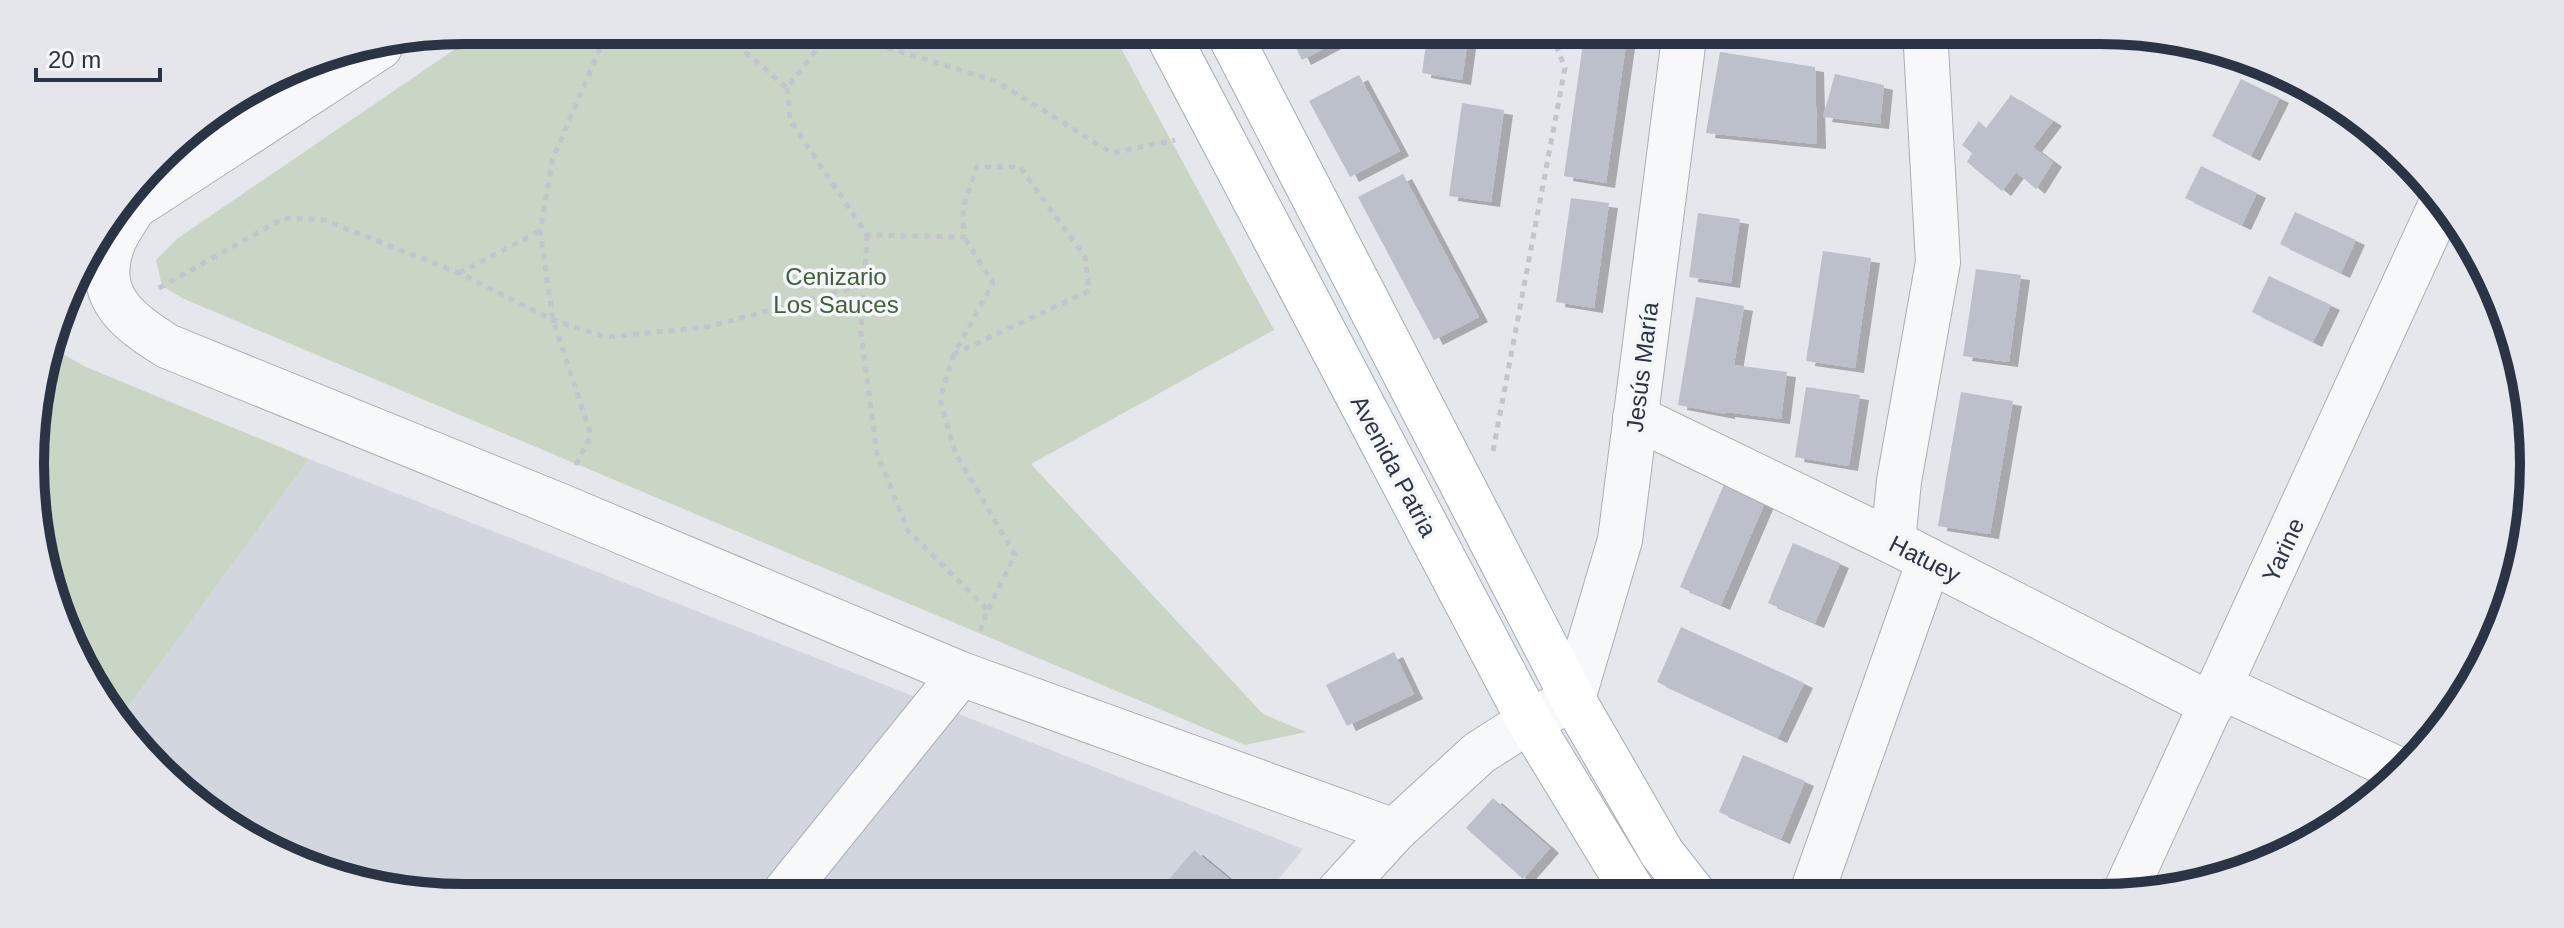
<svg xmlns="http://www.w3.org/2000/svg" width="2564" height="928" font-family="Arial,sans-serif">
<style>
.built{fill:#d2d6de}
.green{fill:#c9d6c5}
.building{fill:#bbc0ca;filter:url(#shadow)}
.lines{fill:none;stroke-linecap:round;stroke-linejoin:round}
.minor-casing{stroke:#a9aeb7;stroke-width:46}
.major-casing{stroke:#a3abb8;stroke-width:46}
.path{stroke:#c2c5cb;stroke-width:5;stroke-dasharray:6 6;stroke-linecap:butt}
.minor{stroke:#f7f8fa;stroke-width:44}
.major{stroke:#fff;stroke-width:44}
.labels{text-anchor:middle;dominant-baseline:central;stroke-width:7;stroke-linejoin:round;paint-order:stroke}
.park-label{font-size:24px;fill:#3f6138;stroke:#f4f6f9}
.street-label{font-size:24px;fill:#2b3445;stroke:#f4f6f9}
.rim{fill:none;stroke:#2b3445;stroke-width:10}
</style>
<defs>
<filter id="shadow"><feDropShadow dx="9" dy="5" stdDeviation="0" flood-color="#0004"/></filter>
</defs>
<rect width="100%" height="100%" fill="#e4e7ec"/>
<polygon class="built" points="309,459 1303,849 1265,896 464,898 352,883 223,825 118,721"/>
<g class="green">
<polygon points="483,30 1111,30 1274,330 1031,464 1263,714 1306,732 1245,745 184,299 162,286 156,260 178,238"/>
<polygon points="52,348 86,367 309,459 118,721 103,705 45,576 34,408"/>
</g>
<g class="building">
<polygon points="1287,30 1359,30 1302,60"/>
<polygon points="1428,30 1469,30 1462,80 1422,73"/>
<polygon points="1585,30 1628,30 1606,183 1564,176"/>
<polygon points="1829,30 1866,30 1864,40 1828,35"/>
<polygon points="1720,52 1815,67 1817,144 1706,133"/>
<polygon points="1835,74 1884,85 1880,124 1823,117"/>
<polygon points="1359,75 1400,151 1350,177 1309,101"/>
<polygon points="2241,79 2280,98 2251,156 2212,136"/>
<polygon points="2011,95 2053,121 2033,147 2053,162 2036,189 2016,172 2002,191 1967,162 1972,153 1962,145 1979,121 1986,128"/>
<polygon points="1462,103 1504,110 1491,202 1449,196"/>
<polygon points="2201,166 2257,193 2242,225 2185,198"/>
<polygon points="1403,174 1479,317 1434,340 1358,197"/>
<polygon points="1571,198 1609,203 1594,308 1556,302"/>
<polygon points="2295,212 2356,240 2341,273 2280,244"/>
<polygon points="1698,213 1740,219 1731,283 1689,277"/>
<polygon points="1823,251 1871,258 1855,368 1806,361"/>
<polygon points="1976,269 2021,275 2009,362 1963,356"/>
<polygon points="2269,276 2331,305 2313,342 2252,312"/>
<polygon points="1696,297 1744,306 1734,365 1787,372 1781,419 1726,412 1726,414 1678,405"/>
<polygon points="1806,387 1860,395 1849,466 1795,457"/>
<polygon points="1961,392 2013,401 1990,534 1938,526"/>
<polygon points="1725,482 1766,500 1721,605 1680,587"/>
<polygon points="1793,543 1840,563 1815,623 1768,603"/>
<polygon points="1681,627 1804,683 1778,738 1657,682"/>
<polygon points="1394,652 1414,694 1347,726 1326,685"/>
<polygon points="1743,755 1805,781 1781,839 1719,812"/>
<polygon points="1493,798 1550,848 1523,879 1466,828"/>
<polygon points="1194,850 1250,896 1155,896"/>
<polygon points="1480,881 1495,896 1467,896"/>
</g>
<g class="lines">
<defs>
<g id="minor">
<path d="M380,47L134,207C127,219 116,233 112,246C95,298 128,321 167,346L556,504L961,674L1394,831"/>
<polyline points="1635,417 1893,542 2212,705"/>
<polyline points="1893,542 1899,481 1938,262 1926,47 1929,30"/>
<polyline points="2221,687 2402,771"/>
<polyline points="2124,894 2440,206"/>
<polyline points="1811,895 1929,561"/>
<polyline points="1335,896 1394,831 1479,753 1529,721 1573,699 1620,540 1685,30"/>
<polyline points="781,897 961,674"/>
</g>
<g id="major">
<polyline points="1165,30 1529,721 1635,895"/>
<polyline points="1227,30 1573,699 1662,853 1695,895"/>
</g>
</defs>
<use href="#minor" class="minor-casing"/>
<use href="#major" class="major-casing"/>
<g class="path">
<polyline points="705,30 736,44 757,30"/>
<polyline points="830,30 996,81 1112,153 1175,140"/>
<polyline points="607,38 620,30"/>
<polyline points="736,44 787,88 831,31"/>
<polyline points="787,88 790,120 867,235 964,237 963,207 977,167 1020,167 1085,257 1089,291 954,354 993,283 964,237"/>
<polyline points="867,235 861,333 877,453 908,531 988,610 978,635"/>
<polyline points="459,273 540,231"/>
<polyline points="159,288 284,218 324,220 459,273 553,320 606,337 708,327 862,285"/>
<polyline points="954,354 940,399 955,452 1015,555 988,610"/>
<polyline points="1493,451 1565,68 1550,30"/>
<polyline points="576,465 591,435 553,320 540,231 553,158 608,30"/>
</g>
<use href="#minor" class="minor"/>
<use href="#major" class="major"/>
</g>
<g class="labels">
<g class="park-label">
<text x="836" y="276">Cenizario<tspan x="836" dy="28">Los Sauces</tspan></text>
</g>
<g class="street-label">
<text transform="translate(1642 367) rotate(-83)">Jesús María</text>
<text transform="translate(1394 466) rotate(62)">Avenida Patria</text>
<text transform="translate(2283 550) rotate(-65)">Yarine</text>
<text transform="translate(1925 559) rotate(27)">Hatuey</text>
</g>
</g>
<path d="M0 0H2564V928H0ZM464 44H2100A420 420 0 0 1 2520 464V464A420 420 0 0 1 2100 884H464A420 420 0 0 1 44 464V464A420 420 0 0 1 464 44Z" fill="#e4e6eb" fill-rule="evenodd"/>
<path class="rim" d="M464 44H2100A420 420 0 0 1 2520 464V464A420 420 0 0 1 2100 884H464A420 420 0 0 1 44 464V464A420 420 0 0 1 464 44Z"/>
<path d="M36 68v12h124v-12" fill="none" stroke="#2b3445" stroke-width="4"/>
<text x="48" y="68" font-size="24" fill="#2b3445" stroke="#f4f6f9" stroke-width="6" paint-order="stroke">20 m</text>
</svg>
